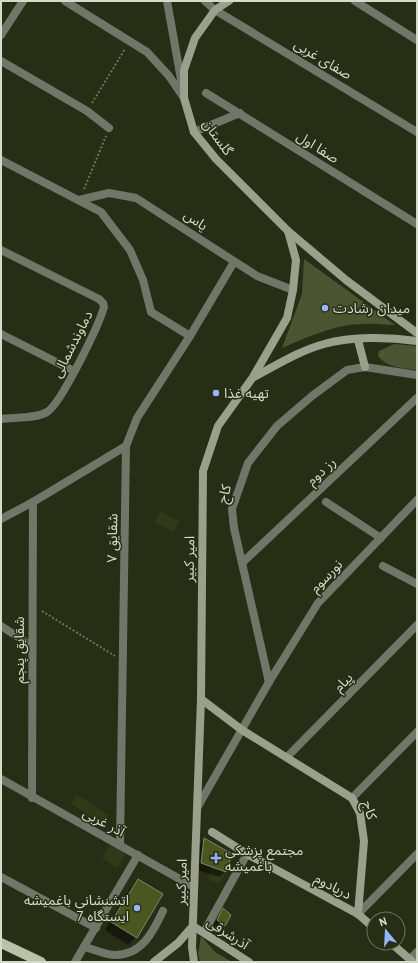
<svg xmlns="http://www.w3.org/2000/svg" width="418" height="963" font-family="'PT Sans','Noto Sans Arabic',sans-serif">
<style>
.built{fill:#313918}
.green{fill:#4c5432}
.shadow{fill:#0007}
.building{fill:#4b571e;stroke:#7e8669}
.lines{fill:none;stroke-linecap:round;stroke-linejoin:round}
.path{stroke:#6c715c;stroke-width:2;stroke-dasharray:2 2;stroke-linecap:butt}
.street{stroke:#727669;stroke-width:8}
.secondary{stroke:#9aa08c;stroke-width:8}
.primary{stroke:#b9c1a7;stroke-width:10}
.poi-dot{fill:#95b6fd;stroke:#282e15;stroke-width:1.5}
.labels{text-anchor:middle;dominant-baseline:central;stroke-width:3;stroke-linejoin:round;paint-order:stroke}
.street-label{font-size:14px;fill:#d6dacb;stroke:#282e15}
.poi-label{font-size:14px;fill:#d6dacb;stroke:#282e15;text-anchor:start}
</style>
<rect width="100%" height="100%" fill="#282e15"/>
<g class="built">
<polygon points="160,511 179,521 174,532 155,523"/>
<polygon points="77,795 109,815 105,825 71,804"/>
<polygon points="113,841 126,854 118,868 102,858"/>
<polygon points="210,866 226,872 220,883 209,880"/>
</g>
<g class="green">
<path d="M304,259L395,325C385,325 374,323 364,324C335,324 308,337 282,348L302,294Z"/>
<path d="M394,344L417,346V370C403,368 387,368 378,356L379,351Z"/>
<polygon points="201,936 215,952 232,962 200,962 198,954"/>
</g>
<g class="shadow">
<polygon points="204,840 231,854 225,872 219,877 195,869 199,845"/>
<polygon points="138,880 136,937 128,945 105,930 130,888"/>
<polygon points="223,910 230,915 220,929 214,924"/>
</g>
<g class="building">
<polygon points="204,838 232,854 226,872 201,863"/>
<polygon points="138,879 163,894 137,938 111,922"/>
<polygon points="223,908 231,915 225,926 217,920"/>
</g>
<g class="lines">
<g class="path">
<polyline points="92,103 125,49"/>
<polyline points="84,189 106,136"/>
<polyline points="42,611 115,656"/>
</g>
<g class="street">
<polyline points="65,1 147,52 169,76 184,98"/>
<polyline points="167,1 182,85"/>
<polyline points="205,1 215,10 417,132"/>
<polyline points="355,1 417,40"/>
<polyline points="1,35 23,1"/>
<polyline points="1,61 87,111 109,128"/>
<polyline points="206,93 417,224"/>
<polyline points="194,132 240,113"/>
<polyline points="1,160 101,212 130,250 143,280 151,312 190,336"/>
<polyline points="79,200 109,193 136,198 257,276 293,290"/>
<path d="M1,250L99,299L103,303L104,307C99,325 61,404 47,412C35,419 14,417 1,419"/>
<polyline points="1,334 74,371"/>
<polyline points="326,502 381,538"/>
<polyline points="1,519 33,502 126,446"/>
<polyline points="242,563 417,398"/>
<polyline points="383,566 417,584"/>
<polyline points="1,626 32,646"/>
<polyline points="269,682 234,528 232,509 248,463 277,426 312,396 347,370 365,367 417,375"/>
<polyline points="287,757 417,625"/>
<polyline points="1,779 194,887"/>
<polyline points="32,798 33,502"/>
<polyline points="352,798 417,732"/>
<polyline points="197,808 269,682 318,603 417,500"/>
<polyline points="120,845 126,446 137,418 190,336 234,262"/>
<polyline points="1,877 96,928"/>
<polyline points="358,914 417,854"/>
<polyline points="204,932 247,854"/>
<path d="M84,947C94,949 106,955 115,955C142,955 153,932 163,911"/>
<polyline points="410,959 417,952"/>
<polyline points="75,962 138,855"/>
</g>
<g class="secondary">
<polyline points="229,1 215,10 195,38 184,70 184,98 194,132 216,159 288,231 346,280 417,333"/>
<polyline points="358,340 365,367"/>
<path d="M254,377C277,365 299,351 324,344C352,336 389,337 417,341"/>
<polyline points="201,699 242,730 352,798 360,813 364,841 358,914"/>
<polyline points="212,832 247,854 358,914 374,928"/>
<polyline points="193,926 249,962"/>
<polyline points="391,943 413,962"/>
<polyline points="154,962 178,943 193,926"/>
<polyline points="194,962 192,947 201,699 203,471 218,426 253,377 287,318 293,290 296,260 288,231"/>
</g>
<polyline class="primary" points="1,943 41,962"/>
</g>
<g class="poi-dot">
<circle cx="325" cy="308" r="4"/>
<circle cx="216" cy="393" r="4"/>
<path d="M214 852h4v4h4v4h-4v4h-4v-4h-4v-4h4z"/>
<circle cx="137" cy="908" r="4"/>
</g>
<g class="labels">
<g class="street-label">
<text transform="translate(323 59) rotate(31)">صفای غربی</text>
<text transform="translate(218 137) rotate(54)">گلستان</text>
<text transform="translate(318 147) rotate(32)">صفا اول</text>
<text transform="translate(196 220) rotate(34)">یاس</text>
<text transform="translate(72 344) rotate(-63)">دماوندشمالی</text>
<text transform="translate(321 471) rotate(-43)">رز دوم</text>
<text transform="translate(224 494) rotate(-75)">کاج</text>
<text transform="translate(112 538) rotate(-89)">شقایق ۷</text>
<text transform="translate(189 559) rotate(-89)">امیر کبیر</text>
<text transform="translate(326 576) rotate(-46)">نورسوم</text>
<text transform="translate(19 650) rotate(-90)">شقایق پنجم</text>
<text transform="translate(343 682) rotate(-46)">پیام</text>
<text transform="translate(370 810) rotate(72)">کاج</text>
<text transform="translate(104 822) rotate(28)">آذر غربی</text>
<text transform="translate(181 882) rotate(-88)">امیر کبیر</text>
<text transform="translate(333 886) rotate(28)">دریادوم</text>
<text transform="translate(228 933) rotate(33)">آذرشرقی</text>
</g>
<g class="poi-label">
<text x="333" y="308">میدان رشادت</text>
<text x="224" y="393">تهیه غذا</text>
<text x="225" y="850">مجتمع پزشکی<tspan x="225" dy="16">باغمیشه</tspan></text>
<text x="129" y="900" text-anchor="end">اتشنشانی باغمیشه<tspan x="129" dy="16">ایستگاه 7</tspan></text>
</g>
</g>
<rect width="418" height="963" fill="none" stroke="#d6dacb" stroke-width="4"/>
<g transform="translate(386 931) rotate(342)"><circle r="19" fill="#282e15" stroke="#6e735e"/>
<path d="M0-3L7 15L0 10L-7 15Z" fill="#95b6fd"/>
<text y="-6" font-size="11" font-weight="bold" text-anchor="middle" fill="#d6dacb">N</text>
</g>
</svg>
